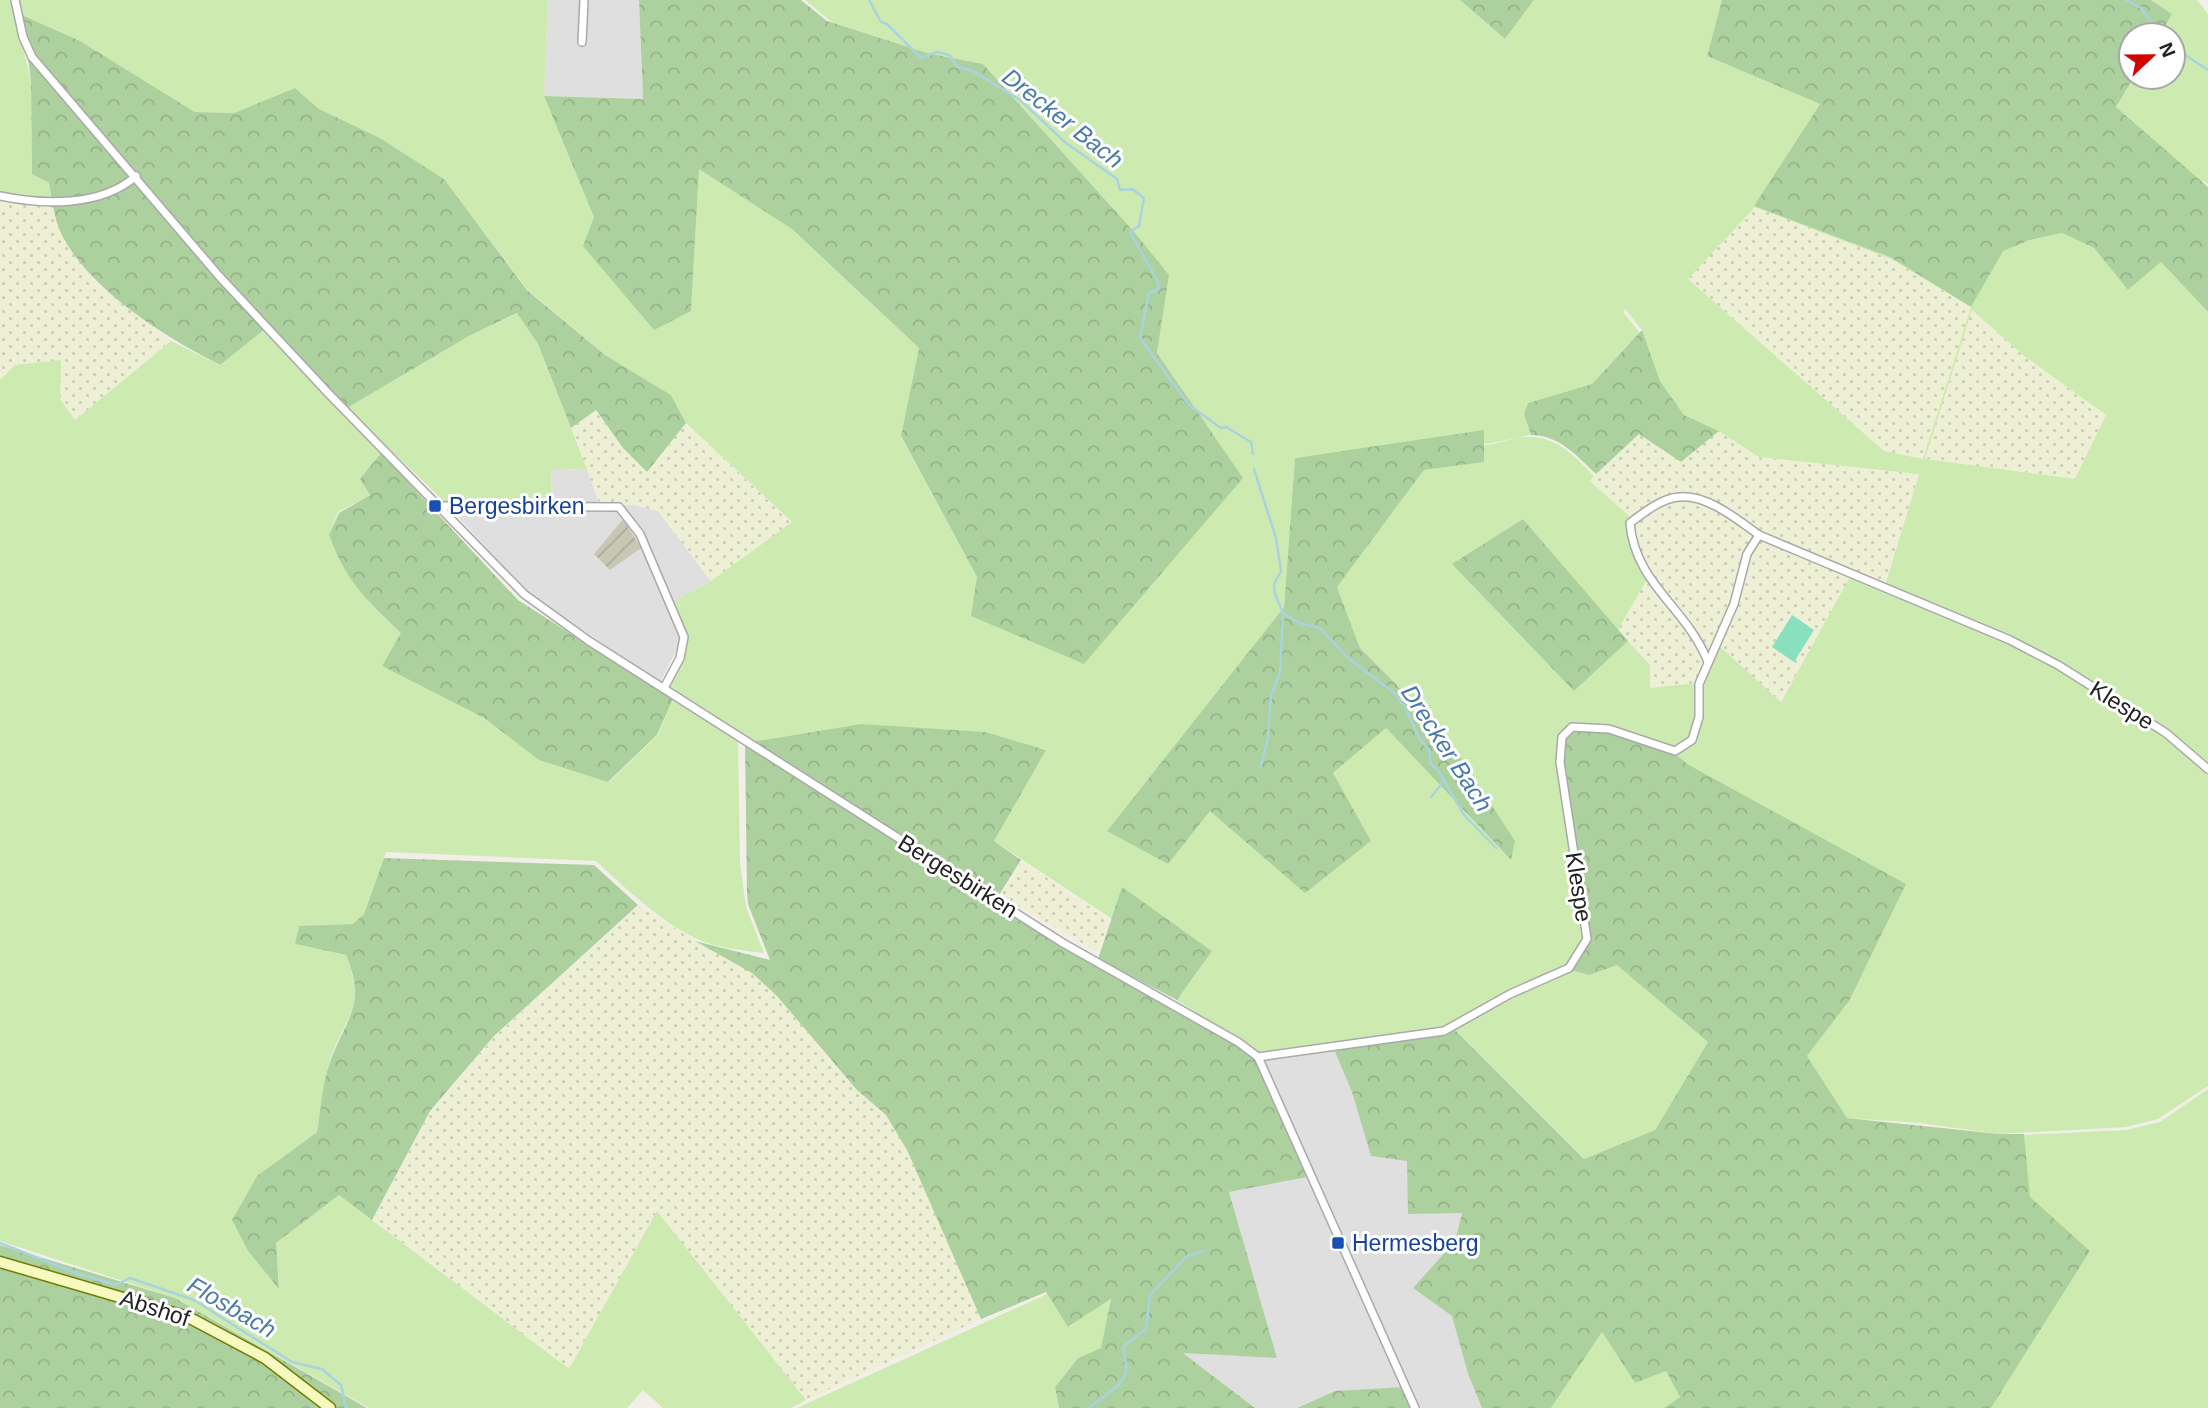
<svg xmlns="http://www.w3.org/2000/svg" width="2208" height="1408" font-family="Arial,sans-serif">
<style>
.residential{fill:#e0dfdf}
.construction{fill:url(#construction-furrows)}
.farmland{fill:url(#farmland-dots)}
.grass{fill:#cdebb0;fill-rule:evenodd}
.forest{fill:url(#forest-crowns)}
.pitch{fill:#88e0be}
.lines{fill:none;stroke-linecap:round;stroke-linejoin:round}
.stream{stroke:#aad3df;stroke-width:2.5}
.street-casing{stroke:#a9a9a9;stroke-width:10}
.secondary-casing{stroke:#707d05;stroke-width:13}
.street{stroke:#fff;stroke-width:7}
.secondary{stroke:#f7fabf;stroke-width:10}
.transit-dot{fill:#1a4fb4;stroke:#fff;stroke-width:2.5}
.labels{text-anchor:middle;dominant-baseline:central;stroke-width:6;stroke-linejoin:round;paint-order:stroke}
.transit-label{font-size:23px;fill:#164399;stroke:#fff;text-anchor:start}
.street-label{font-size:23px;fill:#222;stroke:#fff}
.water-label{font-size:24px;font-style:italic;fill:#4a7aab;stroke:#fff}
</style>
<defs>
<pattern id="construction-furrows" width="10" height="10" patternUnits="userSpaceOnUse" patternTransform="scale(1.75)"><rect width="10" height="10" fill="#c7c7b4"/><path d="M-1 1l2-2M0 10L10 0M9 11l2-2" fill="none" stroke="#abab9a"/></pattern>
<pattern id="farmland-dots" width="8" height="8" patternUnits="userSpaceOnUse" patternTransform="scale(1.75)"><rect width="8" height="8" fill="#eef0d5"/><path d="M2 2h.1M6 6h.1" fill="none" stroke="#ccceb7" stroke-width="1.8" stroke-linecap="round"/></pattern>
<pattern id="forest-crowns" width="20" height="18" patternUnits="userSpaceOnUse" patternTransform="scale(1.75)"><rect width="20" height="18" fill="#add19e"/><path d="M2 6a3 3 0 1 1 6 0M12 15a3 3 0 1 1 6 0" fill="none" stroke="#95b388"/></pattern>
</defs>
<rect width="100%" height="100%" fill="#f2efe9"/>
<g class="residential">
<polygon points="548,0 639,0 643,99 544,96"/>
<polygon points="587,469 600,505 635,505 658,511 711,581 699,587 683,637 660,683 527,592 450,508 552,506 551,470"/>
<polygon points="1334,1045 1352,1092 1407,1161 1462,1212 1455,1241 1413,1288 1452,1315 1468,1374 1482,1408 1415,1408 1335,1391 1297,1408 1255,1408 1182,1352 1277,1358 1229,1192 1258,1057"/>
</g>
<polygon class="construction" points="623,519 641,548 610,570 594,554"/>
<g class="farmland">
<polygon points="0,198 54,205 60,231 97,284 171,341 75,420 60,399 15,365 0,380"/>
<polygon points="1755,206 1891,259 1971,307 1923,459 1884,451 1688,279"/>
<polygon points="1972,310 2023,355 2106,415 2075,479 1925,459"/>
<polygon points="595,410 623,448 647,472 686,423 792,523 711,581 658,511 635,505 600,505 571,428"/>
<polygon points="1719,431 1759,457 1919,474 1884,587 1853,573 1781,702 1697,683 1649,689 1650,665 1618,630 1647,577 1632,545 1630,517 1589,480 1639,434 1681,462"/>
<polygon points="1022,861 1110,920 1097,952 1000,895"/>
<polygon points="638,906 752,973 777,996 857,1090 886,1114 907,1150 981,1319 806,1400 657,1211 569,1370 373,1220 430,1111 494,1037"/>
</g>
<g class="grass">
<polygon points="0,0 11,0 31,81 32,174 49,183 53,201 0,195"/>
<path d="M19,0H548L544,96L595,217L691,311L699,168L792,229L919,348L901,437L977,577L1242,478L1157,353L1169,275L983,64L927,53L833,23L805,0H1460L1505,39L1534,0H1722L1707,56L1820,104L1755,205L1890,257L1971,306L2002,251L2030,240L2062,233L2094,248L2128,290L2161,262L2208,312V766L2169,731L2059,663L1885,586L1919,474L1759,457L1719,431L1684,415L1660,381L1642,330L1625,309L1623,312L1640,333L1592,384L1528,403L1524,414L1531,435L1487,444L1484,443V431L1295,458L1284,607L1107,831L1210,811L1333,773L1386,728L1511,860L1444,732L1360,648L1337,587L1424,470L1483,462L1484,445C1495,445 1506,440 1517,438C1552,432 1571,452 1594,476L1590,481L1630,517C1623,538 1635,562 1647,579L1618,630L1523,519L1453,564L1574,690L1628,641L1650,665V688L1697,683C1697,712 1702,732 1675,749L1609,727L1571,725L1585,939L1568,967L1443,1029L1258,1054L1177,1000L1212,951L1122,888L1112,919L994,841L1046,749L862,724L751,742L668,686L677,673L688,639L673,602L711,581L792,522L686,423L671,395L605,355L527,289L444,179L380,138L319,109L295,88L234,113L195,112L80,41L22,15ZM1755,207L1891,259L1971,307L1923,459L1884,451L1688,279ZM1972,310L2023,355L2106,415L2075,479L1925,459Z"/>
<polygon points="2151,0 2197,0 2208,14 2208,184 2195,178 2116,107 2134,77 2173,77 2173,35 2160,35 2172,14"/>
<polygon points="518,313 538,344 587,469 551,470 552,503 447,504 347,408 469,336"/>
<path d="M263,331L381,453L361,479L370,495L338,512L329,535C347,583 365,598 402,633L382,666L484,718L540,760L609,782L658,735L673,699L738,739L740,863L746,907L764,953C741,950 716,948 695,938C657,919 627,889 596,861L386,852L364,914L353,924L295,944L346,955C369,1013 341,1017 328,1067C323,1089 321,1111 317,1132L257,1176L232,1220L248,1251L279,1287L276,1243L339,1195L569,1369L657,1211L806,1400L791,1408H663L643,1390L627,1408H369L175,1298L0,1241V380L15,365L61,360L60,399L75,420L171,341L219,365Z"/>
<path d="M1850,577C1901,601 1955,619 2008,642C2081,673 2147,722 2208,773V1086L2158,1119L2126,1127L1999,1134L1920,1123L1847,1118L1807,1056L1849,1001L1675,752L1693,741L1701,684L1718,645L1781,702Z"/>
<polygon points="1617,964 1708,1042 1655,1130 1584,1159 1454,1029 1511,997 1571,970 1589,975"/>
<polygon points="2208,1089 2208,1408 1991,1408 2090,1251 2030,1198 2024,1135 2127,1130 2160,1122"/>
<polygon points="1047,1294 1069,1327 1111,1299 1102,1348 1078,1358 1055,1387 1059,1408 797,1408"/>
<polygon points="1602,1332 1635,1383 1666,1371 1680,1397 1664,1408 1551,1408"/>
</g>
<g class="forest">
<polygon points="639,0 801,0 827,21 927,53 983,64 1135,233 1169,275 1157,353 1243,478 1084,664 971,616 977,577 901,436 919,348 792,229 699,169 691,311 654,330 583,246 594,217 544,96 643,99"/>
<polygon points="1460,0 1534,0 1505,39"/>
<polygon points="1722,0 2151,0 2172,14 2160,35 2131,35 2131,77 2134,77 2116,107 2208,187 2208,312 2161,262 2128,290 2094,248 2062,233 2030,240 2003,251 1971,307 1890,257 1754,206 1820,104 1707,56"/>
<path d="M22,15L80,41L195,112L234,113L295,88L319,109L380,138L444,179L527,290L605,355L671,395L686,423L647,472L623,448L596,410L571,428L538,344L517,313L469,336L347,408L269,326L220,365C165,337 87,289 60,231C54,217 52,198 49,183L32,174L31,81Z"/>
<path d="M1642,330L1660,381L1684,415L1719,431L1681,462L1639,434L1596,474C1576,455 1559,435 1531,435L1524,414L1528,403L1592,384Z"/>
<polygon points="1484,430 1484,462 1424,470 1337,587 1360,648 1444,732 1515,841 1511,860 1386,728 1333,773 1371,841 1305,893 1210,811 1168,864 1107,831 1284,607 1295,458"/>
<path d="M381,453L518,600L673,699L657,735L608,782L539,760L484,718L382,666L401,633C366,599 346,582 329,535L339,513L370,495L360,479Z"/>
<polygon points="1523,519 1628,641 1574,691 1452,564"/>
<polygon points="861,724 985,732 1046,750 994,841 1021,860 999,895 751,742"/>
<path d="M1574,729C1610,731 1661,737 1687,764L1906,884L1849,1001L1807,1056L1847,1118L1999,1134H2024L2030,1197L2090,1251L1991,1408H1664L1680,1397L1666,1371L1635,1383L1602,1332L1551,1408H1482L1468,1374L1452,1316L1413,1288L1455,1241L1462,1213L1408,1214L1407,1161L1371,1156L1352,1092L1333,1047L1454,1029L1584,1159L1655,1130L1708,1042L1617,965L1589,975L1571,970L1589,939L1562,763L1563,738Z"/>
<polygon points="745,744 1047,936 1258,1057 1312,1176 1229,1192 1277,1358 1183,1353 1255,1408 1059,1408 1055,1387 1078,1358 1101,1348 1111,1299 1068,1327 1046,1292 981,1319 907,1150 886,1115 857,1090 777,996 752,973 695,941 770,960 748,904 747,892"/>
<path d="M384,858L594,865L638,905L494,1036L430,1111L372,1220L339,1195L276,1243L279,1289L248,1251L232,1220L257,1176L317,1132C321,1110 322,1084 330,1062C347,1016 367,1005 346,955L295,944L299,926L353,924L364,914Z"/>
<polygon points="1122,887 1212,951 1177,1000 1098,959"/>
<polygon points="0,1245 175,1298 367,1408 0,1408"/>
<polygon points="1405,1387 1415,1408 1297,1408 1335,1391"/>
</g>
<polygon class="pitch" points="1792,615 1814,630 1794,662 1772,647"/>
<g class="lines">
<g class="stream">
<polyline points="869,0 881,22 887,24 921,58 937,52 949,55 958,67 973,71 1020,100 1066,143 1117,179 1120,190 1132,189 1144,198 1139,226 1130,232 1158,282 1159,289 1149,293 1140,338 1189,405 1221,428 1226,427 1251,442 1253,454"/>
<polyline points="2126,0 2141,8 2161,35"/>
<polyline points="2173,47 2208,70"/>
<polyline points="1254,469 1276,538 1281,571 1274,584 1275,594 1283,613 1299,623 1320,628 1348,658 1393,692 1405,707 1419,738 1430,751 1430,764 1438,770 1464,815 1496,848"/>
<polyline points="1260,768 1268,738 1271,696 1280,672 1283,614"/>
<polyline points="1431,797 1443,782"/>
<polyline points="0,1243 76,1273 116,1285 130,1278 194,1300 292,1362 322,1369 341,1385 346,1408"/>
<path d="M1089,1408C1100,1397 1124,1388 1126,1370C1126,1363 1124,1354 1124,1346L1146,1329L1150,1295L1187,1256L1204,1251"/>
</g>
<defs>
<g id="street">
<polyline points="15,0 23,37 32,57 219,276 329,394 524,594 589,641 1063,943 1238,1042 1258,1057 1415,1408"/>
<polyline points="582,42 584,0"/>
<path d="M0,196C43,205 101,207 136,176"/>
<polyline points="439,506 619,507 640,534 684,637 680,658 664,688"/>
<path d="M1708,662C1687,608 1635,584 1630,523C1643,513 1662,498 1679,497C1707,494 1738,520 1759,535"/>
<polyline points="1258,1057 1444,1031 1510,994 1569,968 1587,939 1560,762 1562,737 1572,727 1609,729 1675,751 1692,740 1699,717 1699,684 1734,604 1747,554 1759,535 2010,640 2058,665 2166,733 2208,769"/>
</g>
<polyline id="secondary" points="0,1262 188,1317 265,1358 330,1408"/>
</defs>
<use href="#street" class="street-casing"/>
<use href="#secondary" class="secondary-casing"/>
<use href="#street" class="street"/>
<use href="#secondary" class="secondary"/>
</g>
<g class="transit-dot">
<rect x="428" y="499" width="14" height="14" rx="3.5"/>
<rect x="1331" y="1236" width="14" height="14" rx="3.5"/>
</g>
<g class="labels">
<g class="transit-label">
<text x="449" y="506">Bergesbirken</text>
<text x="1352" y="1243">Hermesberg</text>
</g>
<g class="street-label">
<text transform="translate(2122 705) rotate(32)">Klespe</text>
<text transform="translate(958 876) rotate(32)">Bergesbirken</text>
<text transform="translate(1579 887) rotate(81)">Klespe</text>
<text transform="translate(155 1308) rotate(18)">Abshof</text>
</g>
<g class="water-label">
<text transform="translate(1063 118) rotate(38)">Drecker Bach</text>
<text transform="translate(1447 748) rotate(57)">Drecker Bach</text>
<text transform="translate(232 1307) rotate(30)">Flosbach</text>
</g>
</g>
<g transform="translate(2152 56) rotate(68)"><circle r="33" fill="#ffffff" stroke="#a7a7a7" stroke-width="2"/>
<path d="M0-5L12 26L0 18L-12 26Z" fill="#d40000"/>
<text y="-10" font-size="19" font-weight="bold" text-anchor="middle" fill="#222222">N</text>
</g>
</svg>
